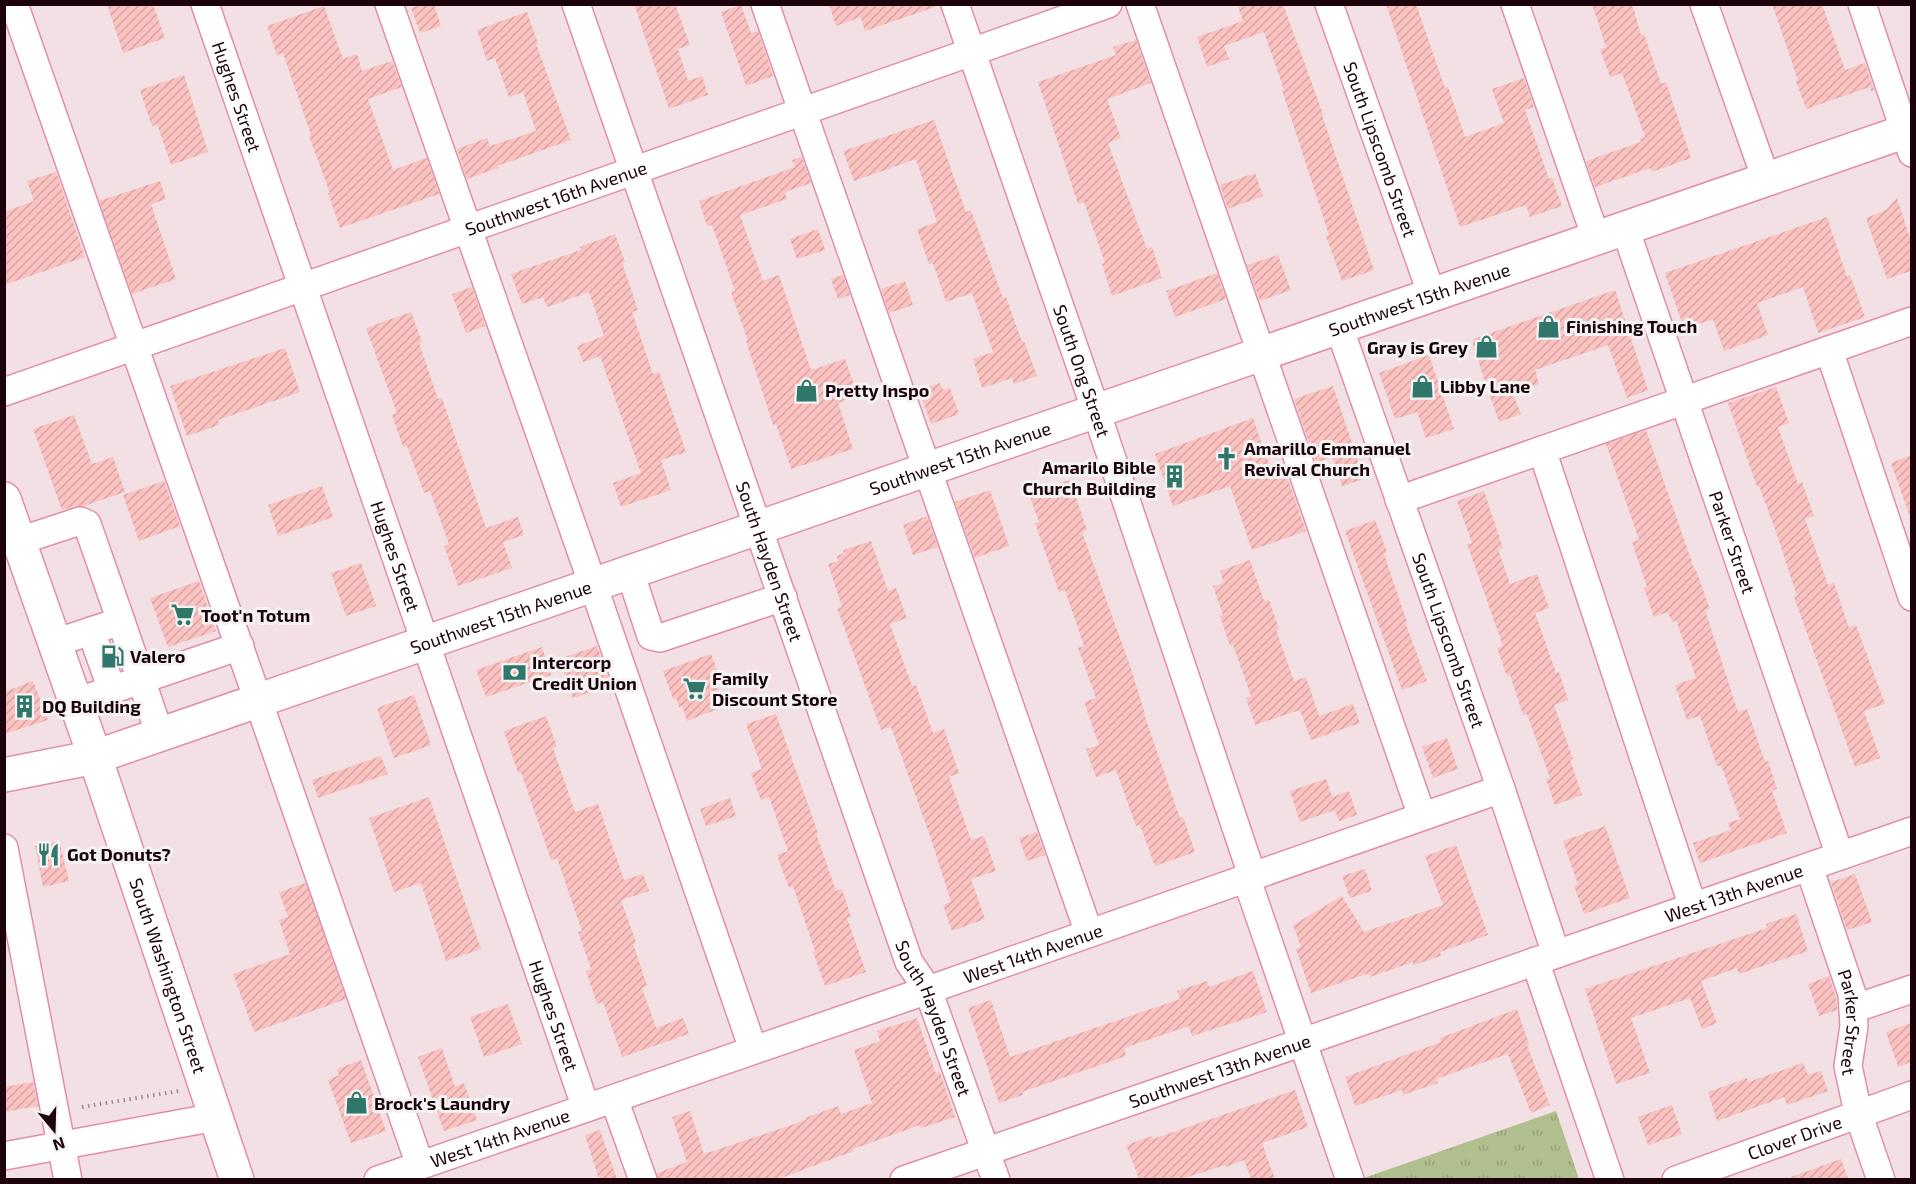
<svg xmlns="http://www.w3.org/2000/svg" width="1916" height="1184" font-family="'Exo 2',sans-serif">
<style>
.park{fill:url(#park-tufts)}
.building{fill:url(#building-hatch)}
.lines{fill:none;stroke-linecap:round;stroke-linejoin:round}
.minor-casing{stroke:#e38ea7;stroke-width:30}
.major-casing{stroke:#e38ea7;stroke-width:36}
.path{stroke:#a08a91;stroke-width:4;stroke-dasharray:1.5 4.5;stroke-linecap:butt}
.minor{stroke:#fff;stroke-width:27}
.major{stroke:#fff;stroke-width:33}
.labels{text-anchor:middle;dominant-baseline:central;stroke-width:6;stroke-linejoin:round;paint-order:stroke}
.street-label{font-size:18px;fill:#1c020b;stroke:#f3f3f3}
.poi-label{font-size:18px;font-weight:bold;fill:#1c020b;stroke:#f3f3f3;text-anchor:start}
</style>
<defs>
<pattern id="park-tufts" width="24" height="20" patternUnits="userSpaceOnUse" patternTransform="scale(1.5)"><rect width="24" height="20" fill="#b1be8d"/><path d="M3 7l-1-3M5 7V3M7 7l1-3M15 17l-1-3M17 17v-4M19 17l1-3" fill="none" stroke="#98a278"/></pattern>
<pattern id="building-hatch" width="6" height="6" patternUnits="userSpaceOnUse" patternTransform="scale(1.5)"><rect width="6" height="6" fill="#fac2c0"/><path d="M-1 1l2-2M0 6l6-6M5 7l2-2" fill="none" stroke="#d6a5a4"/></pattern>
</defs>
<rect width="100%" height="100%" fill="#f3e0e5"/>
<polygon class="park" points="1556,1111 1579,1179 1358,1180"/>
<g class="building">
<polygon points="107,4 153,4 165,38 123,53"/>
<polygon points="421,4 434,4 441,26 420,33 411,8"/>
<polygon points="634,4 675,4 690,45 678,49 688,81 702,76 708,95 669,109"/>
<polygon points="829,4 934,4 935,7 865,31 861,17 836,26"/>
<polygon points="1237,4 1283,4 1323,114 1322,115 1374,270 1342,281 1326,236 1329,235 1282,90 1284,90 1264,32 1224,46 1229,59 1207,67 1197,37 1243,21"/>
<polygon points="1386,4 1416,4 1445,88 1448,87 1465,137 1504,123 1492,89 1524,78 1534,107 1525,110 1549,179 1552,178 1562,206 1530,217 1526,205 1460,227"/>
<polygon points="1592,4 1632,4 1641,35 1644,34 1661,84 1666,82 1691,158 1652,172 1650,168 1595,187 1586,161 1641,142 1640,139 1645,137 1622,73 1610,77 1600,49 1606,47"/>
<polygon points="1772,4 1822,4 1845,70 1865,63 1874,90 1871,91 1870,87 1806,109 1796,81 1798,80"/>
<polygon points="741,5 751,33 758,31 773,76 746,86 721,12"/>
<polygon points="324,6 343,59 357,54 362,71 392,61 402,87 368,99 393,170 427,158 439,194 340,228 328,193 330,193 309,136 311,135 283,53 277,55 267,26"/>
<polygon points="527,12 538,44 536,44 571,140 497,166 498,168 467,179 457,149 487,138 490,146 536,131 523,92 509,97 495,58 487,61 477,30"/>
<polygon points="1136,40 1151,83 1107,99 1121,138 1108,143 1147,249 1152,247 1162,278 1112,296 1102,264 1105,263 1084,202 1078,204 1038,82 1116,55 1113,47"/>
<polygon points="184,75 208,152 171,165 157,124 152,126 140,90"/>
<polygon points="934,120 966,212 971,210 1003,298 1006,297 1022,342 1024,341 1037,376 1014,384 1012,378 982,388 973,359 993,352 972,293 946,302 933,263 929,264 917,229 937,222 916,159 854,181 843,151"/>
<polygon points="802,157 811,183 785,192 787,199 740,215 763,281 779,275 811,370 845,359 858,396 838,403 853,449 791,469 776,424 773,425 746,341 748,341 731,292 735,291 712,225 707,226 699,201 795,167 792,160"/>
<polygon points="56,172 85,257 4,285 4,212 34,201 27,181"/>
<polygon points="1255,173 1263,196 1228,209 1220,185"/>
<polygon points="160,181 166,199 151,204 176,279 132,294 99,201"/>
<polygon points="1897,198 1911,241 1911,271 1887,279 1866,218 1886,210"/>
<polygon points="1827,217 1847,277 1850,275 1865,317 1818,333 1803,287 1757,303 1768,335 1724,351 1713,319 1684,329 1665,273"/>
<polygon points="818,229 825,250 797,259 790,239"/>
<polygon points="615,234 625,262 622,263 638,310 632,312 653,374 659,372 686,452 661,460 671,490 621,507 613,483 641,473 600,356 583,362 577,346 604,336 589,292 547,307 543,297 522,304 511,274 581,250 580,247"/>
<polygon points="1278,255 1291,290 1260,301 1247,265"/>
<polygon points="1217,273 1226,299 1175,317 1166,291"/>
<polygon points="843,275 850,295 838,299 831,279"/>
<polygon points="905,281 913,305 889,313 881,289"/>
<polygon points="472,287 485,326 466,333 452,294"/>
<polygon points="1615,290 1648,390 1627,398 1608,345 1535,370 1539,384 1513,394 1521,414 1499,422 1473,346 1473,339"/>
<polygon points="411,312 422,342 419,343 438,399 442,398 486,528 518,517 524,535 503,542 512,568 458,586 444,546 449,544 430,491 424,493 407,446 403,447 392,415 397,413 366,328"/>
<polygon points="285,348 300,392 218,420 219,425 187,436 170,386"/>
<polygon points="1429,355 1454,429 1426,438 1417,412 1395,419 1379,373"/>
<polygon points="940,383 943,390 950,388 959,414 931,424 919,390"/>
<polygon points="1333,386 1364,479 1342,486 1332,457 1316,463 1294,399"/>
<polygon points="1776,387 1789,423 1778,427 1798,484 1802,482 1814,516 1805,519 1828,585 1834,583 1849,628 1856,625 1885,704 1864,711 1880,758 1855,767 1794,597 1797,596 1775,529 1759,486 1757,487 1728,403"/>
<polygon points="74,415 92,464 113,457 125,492 84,506 75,506 62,510 33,429"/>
<polygon points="1253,418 1271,470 1283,465 1306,531 1252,550 1230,486 1173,506 1155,454"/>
<polygon points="1646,430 1695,571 1696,570 1710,609 1705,610 1738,712 1747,709 1765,762 1768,761 1777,789 1772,791 1787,833 1700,863 1693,843 1731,830 1728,823 1740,819 1721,765 1717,766 1700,716 1687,720 1675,685 1696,678 1676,620 1672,622 1668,612 1654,617 1644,588 1647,587 1632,542 1639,540 1606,444"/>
<polygon points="1911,455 1911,514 1909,514 1891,463"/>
<polygon points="1070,480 1087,530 1082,532 1130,666 1145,714 1144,714 1180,818 1183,817 1195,852 1155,866 1140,825 1136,826 1116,770 1096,777 1086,749 1099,745 1084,702 1096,698 1078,648 1084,646 1065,590 1059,592 1035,523 1039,522 1029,494"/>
<polygon points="164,481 180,526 139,541 123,495"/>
<polygon points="322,486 333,517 278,536 268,505"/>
<polygon points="990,490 1009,546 975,558 955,502"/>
<polygon points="1484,491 1503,548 1498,549 1510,584 1537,574 1549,608 1535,613 1556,673 1559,672 1568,700 1554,705 1573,759 1570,760 1582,795 1555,805 1546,779 1550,778 1527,714 1523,715 1510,675 1507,676 1497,648 1503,646 1467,544 1472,543 1457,501"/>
<polygon points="927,516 938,547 913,555 903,525"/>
<polygon points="1375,520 1387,552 1384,554 1407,622 1405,622 1427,681 1402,690 1345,531"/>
<polygon points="871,541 888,591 896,588 907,618 890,624 912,686 916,685 933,733 944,729 959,773 949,777 971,840 984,836 996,871 971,879 985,919 952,931 943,905 951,902 930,836 891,727 881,730 837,608 842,607 828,564 838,561 837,556 844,553 843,550"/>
<polygon points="1250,560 1264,601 1269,600 1279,629 1276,630 1294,681 1306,677 1319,716 1353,704 1360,723 1311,740 1300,710 1255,725 1246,698 1251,696 1233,645 1230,646 1220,616 1223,615 1213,586 1224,583 1220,571"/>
<polygon points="361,563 376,606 346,616 331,573"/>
<polygon points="199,581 216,631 168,647 150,598"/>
<polygon points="597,646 611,685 573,698 559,659"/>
<polygon points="542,647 551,675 486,697 476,670"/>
<polygon points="711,654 721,681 717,682 723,707 687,721 682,706 679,707 676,698 673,699 663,671"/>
<polygon points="33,681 48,720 4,734 4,692"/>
<polygon points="414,695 431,745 394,758 377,708"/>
<polygon points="776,714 818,833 816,833 836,891 842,889 851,917 847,918 866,972 825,986 813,952 815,951 793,886 789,888 777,855 788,851 769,797 761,800 751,773 762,769 746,724"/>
<polygon points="546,716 557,747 553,748 575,812 598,804 624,880 643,874 649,891 621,900 636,942 633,943 647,986 642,988 656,1028 683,1018 689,1034 622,1057 603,1002 597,1004 586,971 591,969 578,932 582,931 557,858 551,860 521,772 518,773 504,731"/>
<polygon points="1447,738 1458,769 1433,778 1422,747"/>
<polygon points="381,756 388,774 318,798 312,780"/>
<polygon points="1326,779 1332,797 1349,791 1357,815 1339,821 1335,810 1300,822 1290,791"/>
<polygon points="429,797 481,949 446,961 421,883 394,892 369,818"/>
<polygon points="730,798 736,816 706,826 700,809"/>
<polygon points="1605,826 1630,898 1584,914 1574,886 1578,885 1563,841"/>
<polygon points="1037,832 1045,855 1027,861 1019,838"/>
<polygon points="59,841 69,881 43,887 35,846"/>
<polygon points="1456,845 1488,935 1440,952 1441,956 1414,965 1413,962 1370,977 1369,973 1311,993 1296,949 1301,947 1293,925 1342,896 1364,932 1443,905 1425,856"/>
<polygon points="1365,869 1372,891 1350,898 1342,876"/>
<polygon points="1855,874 1872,922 1847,930 1831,882"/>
<polygon points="306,883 346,999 254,1032 233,974 290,954 279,920 288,917 279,892"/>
<polygon points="1796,914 1808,951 1739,974 1737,968 1701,981 1717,1023 1702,1029 1690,998 1631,1018 1650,1073 1616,1084 1585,989 1767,928 1766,924"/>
<polygon points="1253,971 1267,1012 1192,1036 1189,1026 1124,1048 1126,1056 1022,1092 1023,1095 999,1103 968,1008 991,1000 1010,1057 1180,999 1177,991 1207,981 1209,987"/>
<polygon points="1829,976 1836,997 1837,1010 1819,1016 1808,984"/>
<polygon points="508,1004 522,1044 484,1057 470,1017"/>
<polygon points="1517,1009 1529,1044 1527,1045 1550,1105 1531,1113 1508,1054 1436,1079 1438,1083 1403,1095 1402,1090 1355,1106 1345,1077 1441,1042 1440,1038"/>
<polygon points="917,1018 936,1074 940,1072 955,1117 921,1128 920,1125 853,1149 854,1151 778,1179 658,1179 657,1173 687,1162 672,1117 690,1111 704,1154 806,1120 805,1118 838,1106 841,1114 872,1103 854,1050 880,1041 877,1031"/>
<polygon points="1911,1023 1911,1062 1898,1067 1886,1032"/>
<polygon points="442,1048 455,1087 464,1083 477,1120 444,1131 418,1057"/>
<polygon points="361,1060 386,1131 351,1143 328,1080 339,1075 337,1069"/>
<polygon points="1803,1063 1808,1075 1821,1071 1828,1091 1787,1105 1784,1097 1717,1121 1708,1092 1747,1078 1748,1082"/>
<polygon points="33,1082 38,1106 4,1112 4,1087"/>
<polygon points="1295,1090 1308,1127 1262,1143 1275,1179 1251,1179 1244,1160 1226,1167 1225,1165 1182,1179 1139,1179 1126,1145 1152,1136 1153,1139"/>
<polygon points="1672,1105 1682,1134 1648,1145 1638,1117"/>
<polygon points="600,1130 617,1179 599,1179 585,1135"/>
<polygon points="1841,1159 1848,1179 1791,1179 1791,1177"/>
</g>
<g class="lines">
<defs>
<g id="minor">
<path d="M14,4C148,392 287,777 420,1165"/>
<path id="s1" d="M205,4L586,1108"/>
<polyline points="389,4 593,585 753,1049"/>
<path id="s2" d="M576,4L909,962L928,990L996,1180"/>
<polyline points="765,4 1089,933"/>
<path id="s3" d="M955,4L1096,411L1252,875"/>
<polyline points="1140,4 1422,816"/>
<path id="s4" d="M1329,4L1432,295"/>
<polyline points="1515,4 1596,238"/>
<polyline points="1704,4 1766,179"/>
<polyline points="1862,4 1912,153"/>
<path id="s5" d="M1625,228L1840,856"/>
<path id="s6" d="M1339,327L1501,789L1556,954"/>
<polyline points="1829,350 1912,597"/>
<path id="s7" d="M4,392L1108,4"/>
<polyline points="1542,450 1693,907"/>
<polyline points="1399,500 1912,321"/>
<polyline points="19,541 80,521 87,524 121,621"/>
<polyline points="630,572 651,636 660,638 783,597"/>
<polyline points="91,631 112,690"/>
<polyline points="55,643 121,621 160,735"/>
<polyline points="76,702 240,646"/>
<polyline points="4,848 68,1180"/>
<path id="s8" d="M1809,867L1852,994L1854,1026L1848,1066L1858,1113L1881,1180"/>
<polyline points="1246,877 1350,1180"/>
<polyline points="1535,961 1610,1180"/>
<polyline points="1853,1009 1912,989"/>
<polyline points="614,1099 643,1180"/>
<polyline points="4,1156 216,1117"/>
<path id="s9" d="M378,1180L928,990L1501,789"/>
<path id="s10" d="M904,1180L1912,831"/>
<path id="s11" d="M1676,1180L1912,1095"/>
</g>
<g id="major">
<path id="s12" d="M4,499L95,757L237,1180"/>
<path id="s13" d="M4,775L95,757L1912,129"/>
</g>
</defs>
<use href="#minor" class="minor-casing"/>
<use href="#major" class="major-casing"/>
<polyline class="path" points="82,1107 179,1091"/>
<use href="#minor" class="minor"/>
<use href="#major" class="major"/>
</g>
<defs>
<symbol id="shop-bare" viewBox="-9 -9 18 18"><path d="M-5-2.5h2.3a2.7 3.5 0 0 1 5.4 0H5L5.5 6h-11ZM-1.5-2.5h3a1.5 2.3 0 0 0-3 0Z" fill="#31766a" stroke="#f3f3f3" stroke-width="2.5" paint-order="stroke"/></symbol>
<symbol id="church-bare" viewBox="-9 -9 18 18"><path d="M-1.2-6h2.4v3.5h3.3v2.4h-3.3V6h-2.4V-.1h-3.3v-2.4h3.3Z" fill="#31766a" stroke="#f3f3f3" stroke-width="2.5" paint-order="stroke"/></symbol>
<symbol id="building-bare" viewBox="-9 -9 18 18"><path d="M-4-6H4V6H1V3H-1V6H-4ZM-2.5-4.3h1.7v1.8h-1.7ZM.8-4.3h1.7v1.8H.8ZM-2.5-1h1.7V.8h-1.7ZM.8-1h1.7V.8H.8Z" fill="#31766a" stroke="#f3f3f3" stroke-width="2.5" paint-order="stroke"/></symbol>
<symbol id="supermarket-bare" viewBox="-9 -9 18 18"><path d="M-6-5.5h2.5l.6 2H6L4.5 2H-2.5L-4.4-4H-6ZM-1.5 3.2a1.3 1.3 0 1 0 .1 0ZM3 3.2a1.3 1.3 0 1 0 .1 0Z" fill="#31766a" stroke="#f3f3f3" stroke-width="2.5" paint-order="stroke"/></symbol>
<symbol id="fuel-bare" viewBox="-9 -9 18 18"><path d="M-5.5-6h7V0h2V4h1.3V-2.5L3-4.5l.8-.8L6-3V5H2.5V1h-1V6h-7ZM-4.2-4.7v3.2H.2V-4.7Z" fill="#31766a" stroke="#f3f3f3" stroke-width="2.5" paint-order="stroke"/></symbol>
<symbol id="bank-bare" viewBox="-9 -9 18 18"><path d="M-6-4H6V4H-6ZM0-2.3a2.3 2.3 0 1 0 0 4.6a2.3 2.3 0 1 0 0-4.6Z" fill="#31766a" stroke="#f3f3f3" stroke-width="2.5" paint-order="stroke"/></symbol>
<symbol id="restaurant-bare" viewBox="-9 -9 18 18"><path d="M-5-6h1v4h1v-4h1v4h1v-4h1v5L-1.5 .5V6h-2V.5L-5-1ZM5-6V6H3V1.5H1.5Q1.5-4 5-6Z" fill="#31766a" stroke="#f3f3f3" stroke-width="2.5" paint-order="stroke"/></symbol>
</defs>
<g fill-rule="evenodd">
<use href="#shop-bare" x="1532" y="310" width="33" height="33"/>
<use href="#shop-bare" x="1470" y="330" width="33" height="33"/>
<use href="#shop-bare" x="1406" y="370" width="33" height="33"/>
<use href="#shop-bare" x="790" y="374" width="33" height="33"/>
<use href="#church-bare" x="1210" y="442" width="33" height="33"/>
<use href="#building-bare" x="1158" y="460" width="33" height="33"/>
<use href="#supermarket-bare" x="166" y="598" width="33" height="33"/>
<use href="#fuel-bare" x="96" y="640" width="33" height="33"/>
<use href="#bank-bare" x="498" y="656" width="33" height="33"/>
<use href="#supermarket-bare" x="678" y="672" width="33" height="33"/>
<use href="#building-bare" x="8" y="690" width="33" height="33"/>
<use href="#restaurant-bare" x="32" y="838" width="33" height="33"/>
<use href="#shop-bare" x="340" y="1086" width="33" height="33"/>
</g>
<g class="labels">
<g class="street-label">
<text stroke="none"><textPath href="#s1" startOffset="98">Hughes Street</textPath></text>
<text stroke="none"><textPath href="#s4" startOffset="154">South Lipscomb Street</textPath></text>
<text stroke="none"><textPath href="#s7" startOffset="585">Southwest 16th Avenue</textPath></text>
<text stroke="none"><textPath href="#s13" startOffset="1494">Southwest 15th Avenue</textPath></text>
<text stroke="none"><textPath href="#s3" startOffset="388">South Ong Street</textPath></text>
<text stroke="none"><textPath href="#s13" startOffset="1008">Southwest 15th Avenue</textPath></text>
<text stroke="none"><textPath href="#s5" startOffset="332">Parker Street</textPath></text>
<text stroke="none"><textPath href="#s1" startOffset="584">Hughes Street</textPath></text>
<text stroke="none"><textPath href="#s2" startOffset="590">South Hayden Street</textPath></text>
<text stroke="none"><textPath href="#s13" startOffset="522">Southwest 15th Avenue</textPath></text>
<text stroke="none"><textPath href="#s6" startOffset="332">South Lipscomb Street</textPath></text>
<text stroke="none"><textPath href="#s10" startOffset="878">West 13th Avenue</textPath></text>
<text stroke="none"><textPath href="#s9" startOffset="693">West 14th Avenue</textPath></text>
<text stroke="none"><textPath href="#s12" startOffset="504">South Washington Street</textPath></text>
<text stroke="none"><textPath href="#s1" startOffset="1070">Hughes Street</textPath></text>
<text stroke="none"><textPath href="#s2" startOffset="1076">South Hayden Street</textPath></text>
<text stroke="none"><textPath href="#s8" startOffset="162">Parker Street</textPath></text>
<text stroke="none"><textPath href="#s10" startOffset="334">Southwest 13th Avenue</textPath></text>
<text stroke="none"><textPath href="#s11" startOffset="126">Clover Drive</textPath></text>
<text stroke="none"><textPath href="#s9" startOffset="129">West 14th Avenue</textPath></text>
</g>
<g class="poi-label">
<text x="1566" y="326">Finishing Touch</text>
<text x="1468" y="347" text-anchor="end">Gray is Grey</text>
<text x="1440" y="386">Libby Lane</text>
<text x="825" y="390">Pretty Inspo</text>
<text x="1244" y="448">Amarillo Emmanuel<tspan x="1244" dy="21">Revival Church</tspan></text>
<text x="1156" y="467" text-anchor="end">Amarilo Bible<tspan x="1156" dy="21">Church Building</tspan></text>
<text x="201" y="615">Toot'n Totum</text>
<text x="130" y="656">Valero</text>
<text x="532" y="662">Intercorp<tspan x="532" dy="21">Credit Union</tspan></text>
<text x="712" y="678">Family<tspan x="712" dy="21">Discount Store</tspan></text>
<text x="42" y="706">DQ Building</text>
<text x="67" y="854">Got Donuts?</text>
<text x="374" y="1103">Brock's Laundry</text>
</g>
</g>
<rect width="1916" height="1184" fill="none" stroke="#1c020b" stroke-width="12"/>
<g transform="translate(54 1130) rotate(161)" stroke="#f3f3f3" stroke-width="4.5" paint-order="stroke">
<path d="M0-4.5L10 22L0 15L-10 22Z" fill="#1c020b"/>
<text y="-9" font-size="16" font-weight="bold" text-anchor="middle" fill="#1c020b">N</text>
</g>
</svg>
